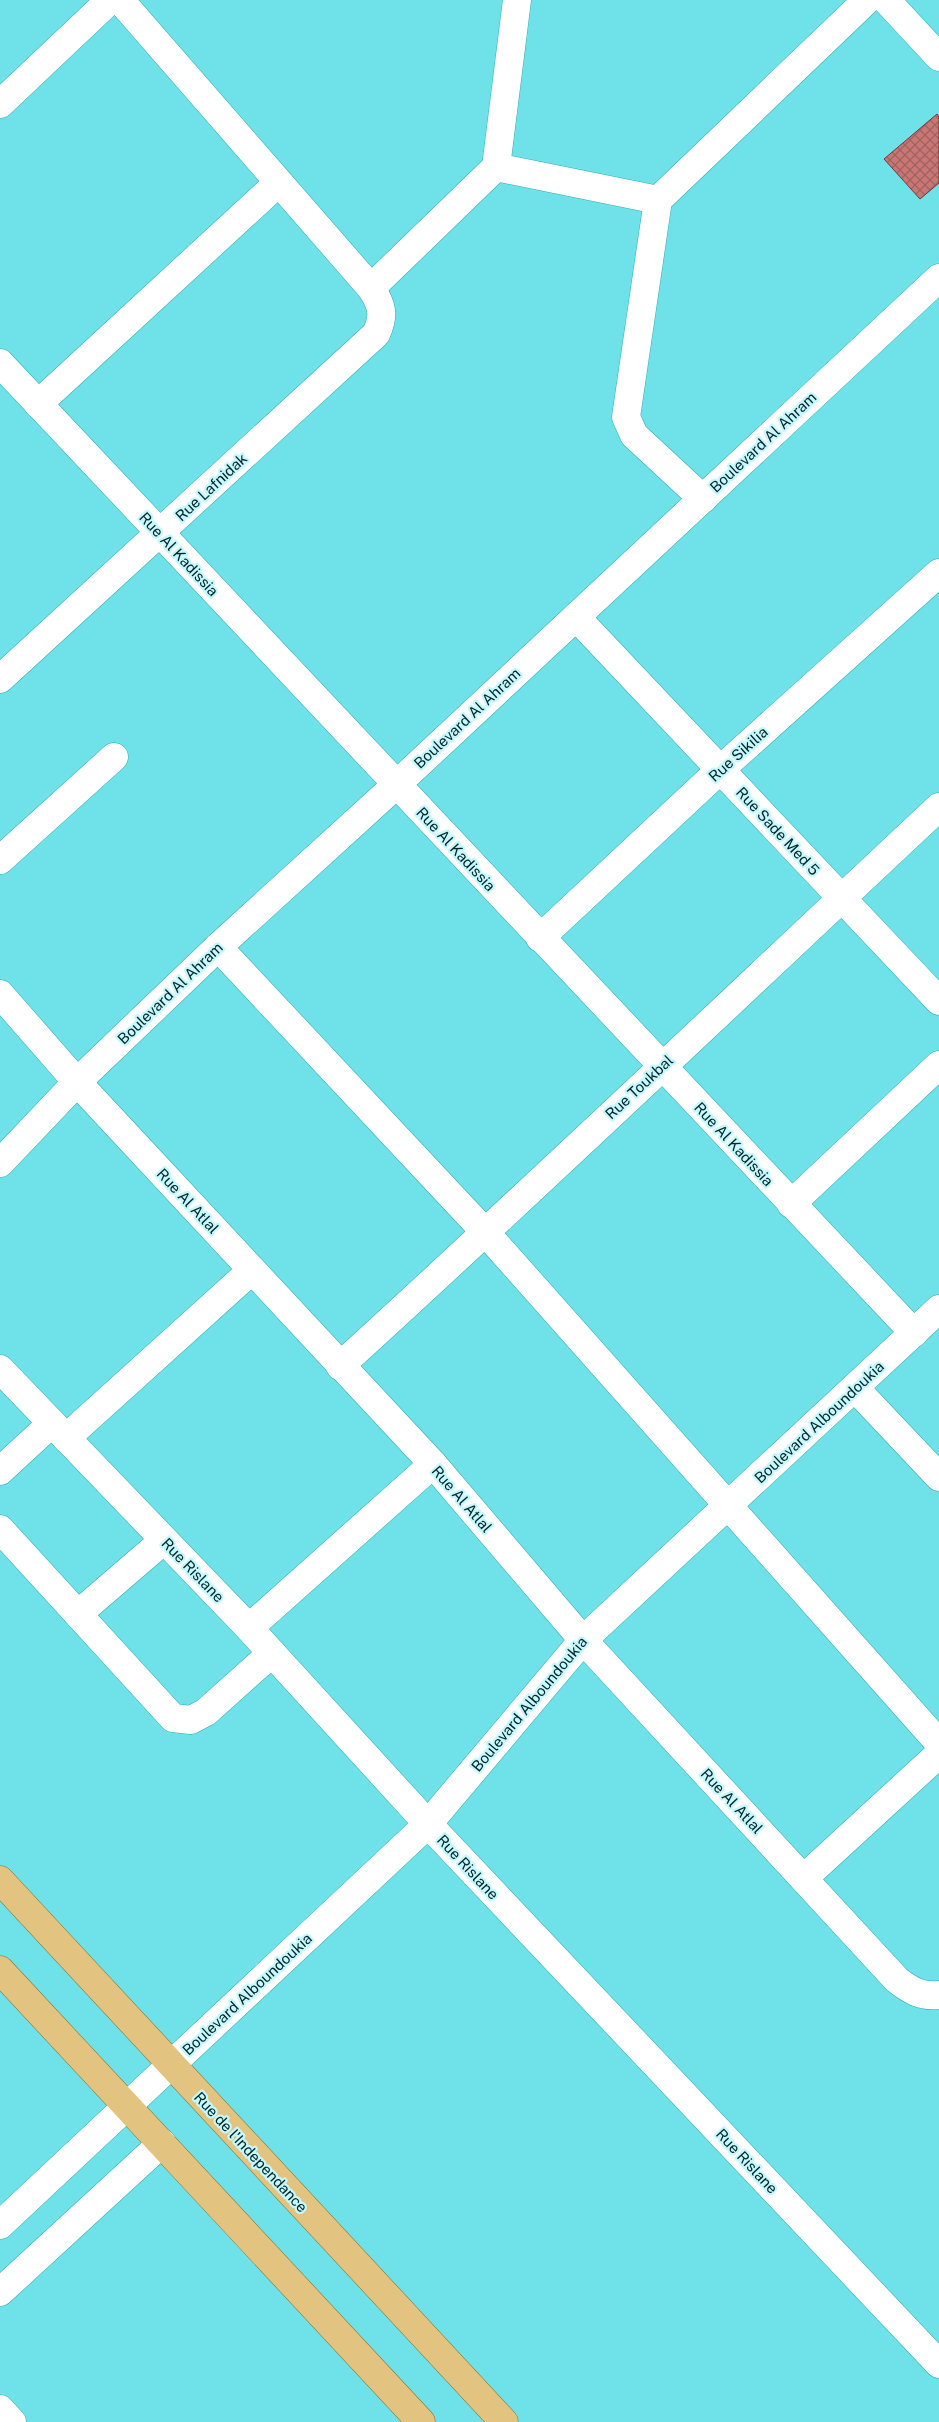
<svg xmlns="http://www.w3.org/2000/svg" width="939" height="2422" font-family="'Public Sans',sans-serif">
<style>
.building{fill:url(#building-cross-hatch);stroke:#7f3435}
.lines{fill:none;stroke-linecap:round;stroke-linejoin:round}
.minor-casing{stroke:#33adb6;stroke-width:29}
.major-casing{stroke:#877128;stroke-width:29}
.minor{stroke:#fff;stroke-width:28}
.major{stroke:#e2c37f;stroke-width:28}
.labels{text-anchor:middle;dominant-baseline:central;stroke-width:4.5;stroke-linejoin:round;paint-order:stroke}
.street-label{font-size:15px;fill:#002427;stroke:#c5f8fc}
</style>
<defs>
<pattern id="building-cross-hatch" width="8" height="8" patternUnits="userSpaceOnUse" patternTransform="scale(1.25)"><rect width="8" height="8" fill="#c97774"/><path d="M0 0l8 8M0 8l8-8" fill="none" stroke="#a1615f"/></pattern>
</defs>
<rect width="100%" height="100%" fill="#6fe1e9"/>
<polygon class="building" points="937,114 939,117 939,183 920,199 884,159"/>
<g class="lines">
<defs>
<g id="minor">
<polyline points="886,0 939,57"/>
<polyline points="0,104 110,0"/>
<polyline points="496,167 658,200"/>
<polyline points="371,288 496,167 517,0"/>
<polyline points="0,363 914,1333"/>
<polyline points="38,404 278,183"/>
<polyline points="703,499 634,435 626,417 658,200 867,0"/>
<polyline points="576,617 939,1001"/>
<path d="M0,679L376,334C385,315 382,305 371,288L120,0"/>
<polyline points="0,860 114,757"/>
<polyline points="540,938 721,769 939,573"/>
<polyline points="218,947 486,1233 939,1743"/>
<path d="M0,994L77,1082L433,1464L583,1640L897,1980C910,1990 921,1997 939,1995"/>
<polyline points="0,1163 77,1082 218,947 396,785 939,278"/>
<polyline points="791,1204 939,1065"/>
<path d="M340,1366C542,1182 739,994 939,807"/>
<polyline points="0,1369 249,1628 428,1824 939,2364"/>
<polyline points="855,1388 939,1477"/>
<polyline points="66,1438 252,1270"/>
<polyline points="0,1471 52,1423"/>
<polyline points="0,1529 173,1718 191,1720 206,1712 272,1653"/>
<polyline points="78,1614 164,1540"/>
<polyline points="249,1628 433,1464"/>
<polyline points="804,1878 939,1754"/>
<polyline points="0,2225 428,1824 583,1640 939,1309"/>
<polyline points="0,2292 162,2143"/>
<polyline points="0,2409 12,2422"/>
</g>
<g id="major">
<polyline points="0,1880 504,2422"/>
<polyline points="0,1970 421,2422"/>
</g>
</defs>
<use href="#minor" class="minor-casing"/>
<use href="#major" class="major-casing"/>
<use href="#minor" class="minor"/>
<use href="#major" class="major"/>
</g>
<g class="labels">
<g class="street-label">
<text transform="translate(763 442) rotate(-43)">Boulevard Al Ahram</text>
<text transform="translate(211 487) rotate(-43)">Rue Lafnidak</text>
<text transform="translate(179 554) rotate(47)">Rue Al Kadissia</text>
<text transform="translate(467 718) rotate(-43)">Boulevard Al Ahram</text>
<text transform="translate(738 754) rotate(-42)">Rue Sikilia</text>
<text transform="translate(778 831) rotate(47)">Rue Sade Med 5</text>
<text transform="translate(456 849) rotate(47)">Rue Al Kadissia</text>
<text transform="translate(170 993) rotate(-44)">Boulevard Al Ahram</text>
<text transform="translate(639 1087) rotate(-43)">Rue Toukbal</text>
<text transform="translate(734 1144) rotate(47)">Rue Al Kadissia</text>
<text transform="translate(188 1201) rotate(47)">Rue Al Atlal</text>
<text transform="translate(819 1422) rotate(-43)">Boulevard Alboundoukia</text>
<text transform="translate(462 1499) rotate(49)">Rue Al Atlal</text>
<text transform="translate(193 1570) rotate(46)">Rue Rislane</text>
<text transform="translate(529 1704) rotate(-50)">Boulevard Alboundoukia</text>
<text transform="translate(732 1801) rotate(47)">Rue Al Atlal</text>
<text transform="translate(468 1867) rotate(47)">Rue Rislane</text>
<text transform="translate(247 1994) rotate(-43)">Boulevard Alboundoukia</text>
<text transform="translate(251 2152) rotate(47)">Rue de l'Independance</text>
<text transform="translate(747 2161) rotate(47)">Rue Rislane</text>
</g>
</g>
</svg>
